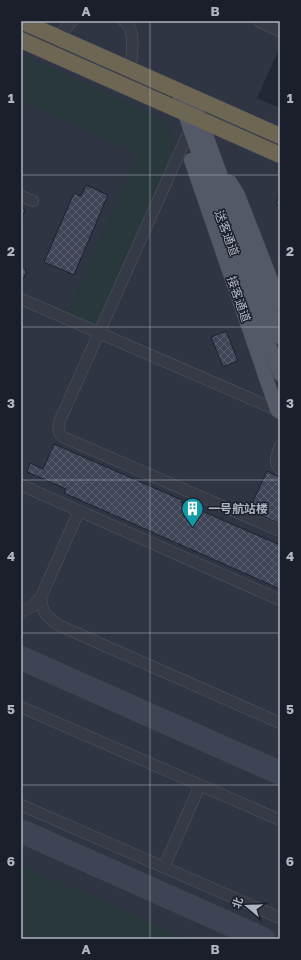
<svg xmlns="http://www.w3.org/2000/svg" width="301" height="960" font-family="'Golos Text','Noto Sans SC',sans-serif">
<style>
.airport{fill:#303544}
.grass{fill:#28383b}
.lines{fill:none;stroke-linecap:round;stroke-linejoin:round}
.taxiway{stroke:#3e4453;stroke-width:24}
.building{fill:url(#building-cross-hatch);stroke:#1d212e}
.minor-casing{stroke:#505562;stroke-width:12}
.major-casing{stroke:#3f4350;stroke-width:15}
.highway-casing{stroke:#404552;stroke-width:17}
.path{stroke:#465359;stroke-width:1.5;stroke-dasharray:3 3;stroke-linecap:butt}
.minor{stroke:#363a47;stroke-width:11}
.major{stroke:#545967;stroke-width:14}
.highway{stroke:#6c6653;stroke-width:16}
.grid{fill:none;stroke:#b0b5c3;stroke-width:1;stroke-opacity:0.55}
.labels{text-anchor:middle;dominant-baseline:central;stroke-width:3;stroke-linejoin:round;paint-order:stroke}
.street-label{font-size:12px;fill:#b0b5c3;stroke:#1b1f2c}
.poi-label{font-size:12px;font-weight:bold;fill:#b0b5c3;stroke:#1b1f2c;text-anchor:start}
.neatline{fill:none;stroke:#b0b5c3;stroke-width:1.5}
.grid-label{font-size:13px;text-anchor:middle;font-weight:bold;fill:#b0b5c3}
</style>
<defs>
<pattern id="building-cross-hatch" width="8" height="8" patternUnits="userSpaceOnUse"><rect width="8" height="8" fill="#3f4556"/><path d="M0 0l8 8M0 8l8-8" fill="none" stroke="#585e6d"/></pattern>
</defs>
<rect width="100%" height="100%" fill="#222836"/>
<polygon class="airport" points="21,21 254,21 280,33 280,47 257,98 280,108 280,939 21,939"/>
<g class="grass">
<path d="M21,54L153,114C165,121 175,133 174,148C173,155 169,163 166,169L97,327L66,315L138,153L21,101Z"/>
<polygon points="21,865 187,939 21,939"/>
</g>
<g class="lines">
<g class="taxiway">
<polyline points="21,658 280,773"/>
<polyline points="21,831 263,939"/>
</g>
</g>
<g class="building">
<polygon points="86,185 108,195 74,275 44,262 74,193 81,196"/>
<polygon points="280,194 280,206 276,204"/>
<polygon points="21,206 25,210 21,222"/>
<polygon points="21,265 25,268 26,273 24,278 21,280"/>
<polygon points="226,331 238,361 223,367 211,337"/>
<polygon points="54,444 182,500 181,502 280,545 280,589 64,493 66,489 27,472 30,463 43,469"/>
<polygon points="267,471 280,478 280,524 249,510"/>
</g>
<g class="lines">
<defs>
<g id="minor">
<path d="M124,21C137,29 131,55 131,68"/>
<polyline points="258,21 280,31"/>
<polyline points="58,37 72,21"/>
<path d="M186,138L60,420C58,428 57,434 65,438L280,531"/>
<polyline points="21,196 33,201"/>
<polyline points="21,299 277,410"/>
<path d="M280,446C277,455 273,462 280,469"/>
<polyline points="21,485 280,600"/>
<path d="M41,597C42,613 46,616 58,625L280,723"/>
<polyline points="21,612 33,606 41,597 79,511"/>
<polyline points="21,707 280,820"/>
<polyline points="21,805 280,918"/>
<polyline points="164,867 200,785"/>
</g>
<g id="major">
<polyline points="178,91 190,129 246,284 280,374"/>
<polyline points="190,96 200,119 280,337"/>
<polyline points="191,160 277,410 280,412"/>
<polyline points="230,182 238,195 280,303"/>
</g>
<g id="highway">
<polyline points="21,21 280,136"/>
<polyline points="21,40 280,155"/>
</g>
</defs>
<use href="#minor" class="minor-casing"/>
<use href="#major" class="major-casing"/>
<use href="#highway" class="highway-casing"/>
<g class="path">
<polyline points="69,486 77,489 81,480 280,569"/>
<polyline points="111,514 117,496"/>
<polyline points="176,543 183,526"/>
<polyline points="242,572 249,555"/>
</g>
<use href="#minor" class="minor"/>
<use href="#major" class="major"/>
<use href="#highway" class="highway"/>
</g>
<path class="grid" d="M150,21V939M21,175H280M21,327H280M21,480H280M21,633H280M21,785H280"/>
<defs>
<symbol id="building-pin" viewBox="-11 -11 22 30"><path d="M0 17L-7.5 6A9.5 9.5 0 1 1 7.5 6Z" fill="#0f9aa8" stroke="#1b1f2c"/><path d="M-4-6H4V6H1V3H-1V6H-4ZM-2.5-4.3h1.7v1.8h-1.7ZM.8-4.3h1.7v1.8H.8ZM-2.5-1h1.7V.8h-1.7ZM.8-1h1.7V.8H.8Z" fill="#fff"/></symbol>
</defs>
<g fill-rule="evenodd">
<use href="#building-pin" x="180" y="496" width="25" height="34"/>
</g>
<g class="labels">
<g class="street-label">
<text transform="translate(227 233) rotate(70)">送客通道</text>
<text transform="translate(239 299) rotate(71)">接客通道</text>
</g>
<g class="poi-label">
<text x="208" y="508">一号航站楼</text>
</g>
</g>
<rect width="301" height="960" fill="none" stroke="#1b1f2c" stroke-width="44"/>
<g transform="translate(247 906) rotate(289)" stroke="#1b1f2c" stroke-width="3" paint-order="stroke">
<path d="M0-3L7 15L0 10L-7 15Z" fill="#b0b5c3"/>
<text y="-6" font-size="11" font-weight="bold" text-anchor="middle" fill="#b0b5c3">北</text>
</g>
<rect x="22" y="22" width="257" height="916" class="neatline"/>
<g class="grid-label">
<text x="86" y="16">A</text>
<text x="215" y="16">B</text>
<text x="11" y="103">1</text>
<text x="290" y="103">1</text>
<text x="11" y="256">2</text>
<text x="290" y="256">2</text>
<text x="11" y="408">3</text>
<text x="290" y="408">3</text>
<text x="11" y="561">4</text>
<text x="290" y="561">4</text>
<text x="11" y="714">5</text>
<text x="290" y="714">5</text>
<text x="11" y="866">6</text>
<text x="290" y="866">6</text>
<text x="86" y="954">A</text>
<text x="215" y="954">B</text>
</g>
</svg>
